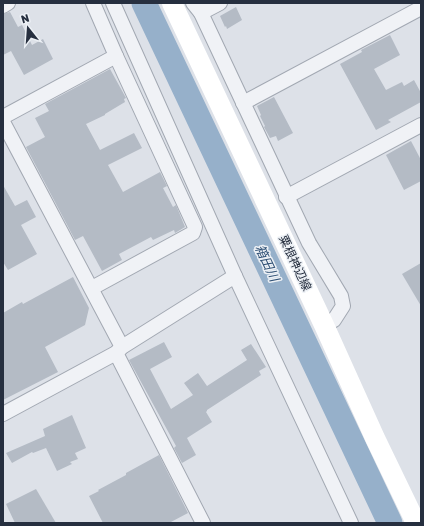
<svg xmlns="http://www.w3.org/2000/svg" width="424" height="526" font-family="Rubik,'Noto Sans JP',sans-serif">
<style>
.lines{fill:none;stroke-linecap:round;stroke-linejoin:round}
.river{stroke:#96b0ca;stroke-width:25}
.building{fill:#b4bbc5}
.street-casing{stroke:#a2a8b2;stroke-width:16}
.street{stroke:#f0f2f6;stroke-width:14}
.secondary{stroke:#fff;stroke-width:20}
.labels{text-anchor:middle;dominant-baseline:central;stroke-width:3;stroke-linejoin:round;paint-order:stroke}
.street-label{font-size:12px;fill:#262f3f;stroke:#ecf0f5}
.water-label{font-size:13px;font-style:italic;fill:#2e4f74;stroke:#ecf0f5}
</style>
<rect width="100%" height="100%" fill="#dde1e8"/>
<g class="lines">
<polyline class="river" points="144,3 390,523"/>
</g>
<g class="building">
<polygon points="236,7 242,20 227,29 226,26 225,27 220,16"/>
<polygon points="10,12 18,27 22,25 32,45 43,39 53,59 24,75 11,51 3,55 3,14"/>
<polygon points="390,35 400,55 374,69 386,90 402,82 404,86 414,80 421,93 421,102 388,120 391,122 376,130 340,64 362,52 361,50"/>
<polygon points="110,69 126,98 124,99 125,102 105,114 105,115 86,124 100,150 134,133 142,148 108,165 123,192 160,172 167,186 163,188 173,207 176,205 185,227 175,233 174,230 153,240 151,237 119,254 122,260 102,271 83,236 75,240 26,147 45,137 35,118 49,111 45,104"/>
<polygon points="274,97 293,133 278,141 276,136 270,138 264,127 265,126 260,116 261,115 257,106"/>
<polygon points="411,141 421,160 421,181 404,190 386,155"/>
<polygon points="3,185 15,206 27,200 36,217 21,225 37,254 8,270 3,262"/>
<polygon points="421,263 421,306 402,274"/>
<polygon points="73,277 89,308 85,325 45,347 58,372 3,400 3,313 22,302 23,304"/>
<polygon points="164,342 172,357 150,369 171,409 193,395 184,383 198,373 207,386 247,360 241,350 251,344 266,367 259,371 261,375 207,410 207,411 206,412 212,422 187,438 196,455 182,463 174,448 176,446 129,360"/>
<polygon points="72,415 86,448 75,453 78,459 70,462 72,464 57,471 46,448 33,453 32,452 12,463 6,453 45,436 43,429"/>
<polygon points="159,455 188,513 169,523 103,523 89,496 99,491 98,490 126,475 126,473"/>
<polygon points="36,489 56,523 15,523 6,504"/>
</g>
<g class="lines">
<defs>
<g id="street">
<polyline points="113,3 235,276 351,523"/>
<polyline points="193,3 201,13 309,243 341,296 343,306 334,320 324,325"/>
<polyline points="3,6 8,3"/>
<polyline points="201,13 220,3"/>
<polyline points="243,103 421,8"/>
<polyline points="3,117 116,56"/>
<polyline points="3,122 122,347"/>
<polyline points="286,197 421,125"/>
<polyline points="92,288 193,233 195,227 116,56 93,3"/>
<polyline points="116,353 203,523"/>
<polyline points="3,414 116,353 122,347 235,276"/>
</g>
</defs>
<use href="#street" class="street-casing"/>
<use href="#street" class="street"/>
<polyline class="secondary" points="172,3 324,325 375,438 416,523"/>
</g>
<g class="labels">
<g class="street-label">
<text transform="translate(295 263) rotate(65)">粟根神辺線</text>
</g>
<g class="water-label">
<text transform="translate(267 263) rotate(65)">箱田川</text>
</g>
</g>
<rect width="424" height="526" fill="none" stroke="#262f3f" stroke-width="8"/>
<g transform="translate(28 28) rotate(343)" stroke="#ecf0f5" stroke-width="3" paint-order="stroke">
<path d="M0-3L7 15L0 10L-7 15Z" fill="#262f3f"/>
<text y="-6" font-size="11" font-weight="bold" text-anchor="middle" fill="#262f3f">N</text>
</g>
</svg>
